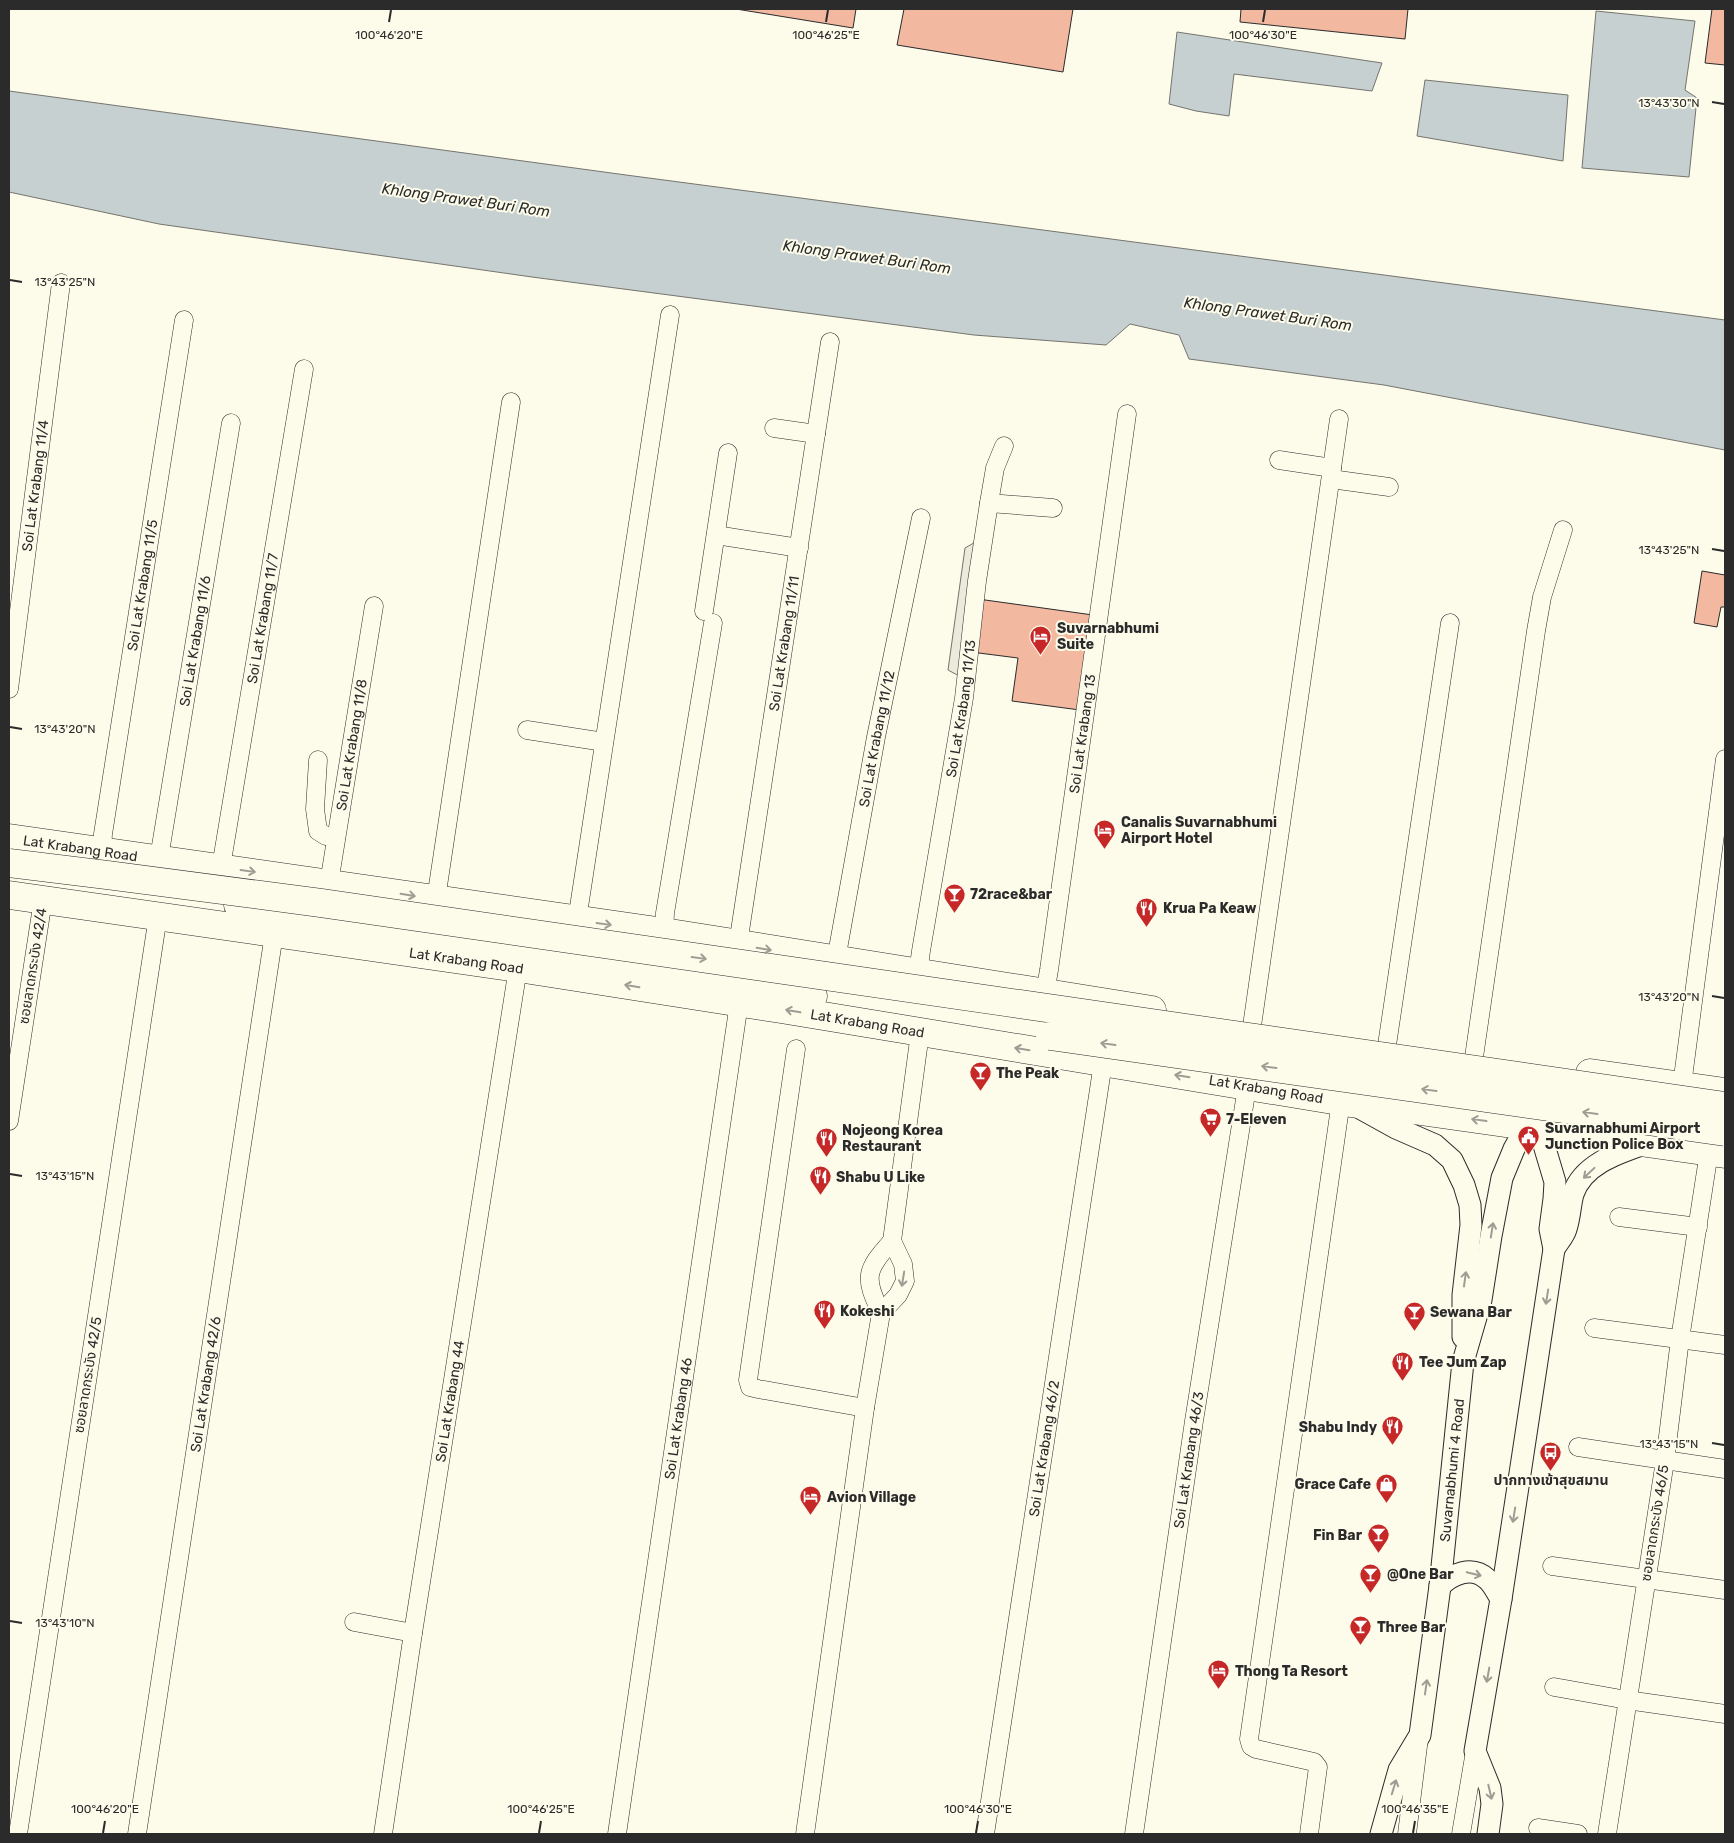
<svg xmlns="http://www.w3.org/2000/svg" width="1734" height="1843" font-family="Rubik,'Noto Sans Thai',sans-serif">
<style>
.parking{fill:#eceadb;stroke:#74746e}
.water{fill:#c7d0d0;stroke:#74746e}
.building{fill:#f2b8a0;stroke:#2b2b2b}
.lines{fill:none;stroke-linecap:round;stroke-linejoin:round}
.minor-casing{stroke:#2b2b2b;stroke-width:19}
.tertiary-casing{stroke:#2b2b2b;stroke-width:23}
.primary-casing{stroke:#2b2b2b;stroke-width:29}
.minor{stroke:#fdfbea;stroke-width:18}
.tertiary{stroke:#fdfbea;stroke-width:21}
.primary{stroke:#fdfbea;stroke-width:28}
.primary-bridge-casing{stroke:#2b2b2b;stroke-width:29;stroke-linecap:butt}
.primary-bridge{stroke:#fdfbea;stroke-width:28}
.oneway{stroke:#9e9d94}
.ticks{fill:none;stroke:#2b2b2b;stroke-width:2}
.labels{text-anchor:middle;dominant-baseline:central;stroke-width:4;stroke-linejoin:round;paint-order:stroke}
.street-label{font-size:14px;fill:#2b2b2b;stroke:#fdfbea}
.poi-label{font-size:14px;font-weight:bold;fill:#2b2b2b;stroke:#fdfbea;text-anchor:start}
.water-label{font-size:15px;font-style:italic;fill:#2b2b2b;stroke:#fdfbea}
.ticks-label{font-size:12px;text-anchor:middle;fill:#2b2b2b;stroke:#fdfbea;stroke-width:4;stroke-linejoin:round;paint-order:stroke}
</style>
<rect width="100%" height="100%" fill="#fdfbea"/>
<polygon class="parking" points="979,540 961,677 948,670 965,548"/>
<g class="water">
<polygon points="1596,11 1695,21 1685,90 1697,98 1689,177 1582,168"/>
<polygon points="1177,32 1382,63 1372,91 1234,74 1229,116 1196,111 1169,104"/>
<polygon points="1425,80 1568,95 1563,161 1417,136"/>
<polygon points="9,91 626,175 1725,320 1725,450 1384,385 1189,359 1179,335 1130,324 1106,345 974,335 532,277 159,224 9,192"/>
</g>
<g class="building">
<polygon points="736,9 856,9 853,28"/>
<polygon points="904,9 1073,9 1063,72 897,45"/>
<polygon points="1241,9 1408,9 1405,39 1240,22"/>
<polygon points="1712,9 1725,9 1725,65 1705,63"/>
<polygon points="1702,571 1725,575 1725,607 1721,607 1717,627 1694,623"/>
<polygon points="978,599 1093,615 1080,710 1012,701 1018,658 971,652"/>
</g>
<g class="lines">
<defs>
<g id="minor">
<polyline points="774,428 816,434"/>
<polyline points="1279,460 1332,468"/>
<polyline points="1331,479 1389,487"/>
<polyline points="989,503 1053,508"/>
<polyline points="716,535 799,548"/>
<polyline points="704,611 728,453"/>
<path id="s1" d="M9,689L61,283"/>
<polyline points="527,730 604,742"/>
<polyline points="318,760 315,809 318,831 326,836 336,838"/>
<path id="s2" d="M102,851L103,834L184,320"/>
<path id="s3" d="M159,858L231,423"/>
<path id="s4" d="M221,867L304,369"/>
<path id="s5" d="M329,883L374,606"/>
<polyline points="436,899 511,402"/>
<polyline points="577,920 670,315"/>
<polyline points="664,932 665,913 713,623"/>
<path id="s6" d="M738,944L830,342"/>
<path id="s7" d="M836,960L876,737L921,518"/>
<path id="s8" d="M918,973L921,951L964,698L977,581L989,503L995,468L1004,446"/>
<path id="s9" d="M1045,993L1049,970L1127,414"/>
<polyline points="1252,1026 1339,419"/>
<polyline points="1387,1045 1450,623"/>
<polyline points="796,1049 748,1380 750,1387 758,1389 865,1408"/>
<polyline points="1474,1057 1536,631 1542,597 1563,530"/>
<polyline points="1682,1085 1725,759"/>
<polyline points="9,1121 43,900"/>
<polyline points="1619,1217 1698,1227"/>
<polyline points="892,1241 920,1033"/>
<path d="M881,1313C864,1277 865,1271 892,1241"/>
<polyline points="1594,1328 1725,1345"/>
<polyline points="1578,1447 1725,1469"/>
<polyline points="1552,1566 1725,1590"/>
<polyline points="354,1622 413,1633"/>
<polyline points="1554,1687 1627,1700 1725,1714"/>
<polyline points="1538,1828 1578,1834"/>
<polyline points="18,1834 158,916"/>
<path id="s10" d="M137,1834L274,934"/>
<path id="s11" d="M383,1834L413,1633L518,968"/>
<path id="s12" d="M617,1834L739,1003"/>
<polyline points="805,1834 865,1408 881,1313 898,1295 905,1281 903,1264 892,1241"/>
<path id="s13" d="M985,1834L1103,1063"/>
<path id="s14" d="M1134,1834L1194,1421L1247,1087"/>
<polyline points="1309,1834 1318,1767 1314,1762 1256,1749 1251,1746 1249,1739 1341,1101"/>
<polyline points="1407,1834 1419,1738"/>
<polyline points="1461,1834 1475,1751"/>
<polyline points="1607,1834 1665,1461 1680,1339 1709,1152"/>
</g>
<g id="tertiary">
<polyline points="1358,1107 1396,1128 1435,1145 1452,1160 1464,1185 1470,1205 1471,1225 1463,1295 1463,1337"/>
<path d="M1554,1249C1558,1242 1564,1236 1566,1229C1570,1217 1570,1205 1573,1194C1583,1164 1618,1153 1644,1144"/>
<path d="M1440,1586C1452,1574 1472,1565 1487,1579C1493,1584 1497,1593 1501,1599"/>
<path id="s15" d="M1381,1834L1399,1770L1420,1735L1440,1586L1463,1362L1481,1300L1491,1236L1502,1178L1514,1149L1527,1126L1537,1117"/>
<polyline points="1488,1834 1492,1804 1490,1788 1475,1751 1501,1599 1554,1249 1550,1229 1554,1199 1555,1182 1535,1115"/>
</g>
<g id="primary">
<path id="s16" d="M9,838L664,932L1152,1010"/>
<path id="s17" d="M9,895L518,968L781,1009L1351,1103L1399,1108L1725,1154"/>
<polyline points="238,905 674,972 813,996"/>
<polyline points="1590,1073 1725,1092"/>
</g>
</defs>
<use href="#minor" class="minor-casing"/>
<use href="#tertiary" class="tertiary-casing"/>
<use href="#primary" class="primary-casing"/>
<use href="#minor" class="minor"/>
<use href="#tertiary" class="tertiary"/>
<use href="#primary" class="primary"/>
<defs>
<g id="primary-bridge">
<polyline points="9,863 107,875 321,903 1725,1106"/>
<polyline points="1050,1036 1725,1132"/>
</g>
</defs>
<use href="#primary-bridge" class="primary-bridge-casing"/>
<use href="#primary-bridge" class="primary-bridge"/>
</g>
<defs><path id="oneway-shaft" d="M-6 0H5M1.5-3L5.5 0L1.5 3" fill="none" stroke-width="1.6" stroke-linecap="round" stroke-linejoin="round" transform="scale(1.25)"/></defs>
<g class="oneway">
<use href="#oneway-shaft" transform="translate(248 871) rotate(8)"/>
<use href="#oneway-shaft" transform="translate(408 895) rotate(9)"/>
<use href="#oneway-shaft" transform="translate(604 924) rotate(8)"/>
<use href="#oneway-shaft" transform="translate(764 949) rotate(9)"/>
<use href="#oneway-shaft" transform="translate(699 958) rotate(8)"/>
<use href="#oneway-shaft" transform="translate(632 986) rotate(-171)"/>
<use href="#oneway-shaft" transform="translate(793 1011) rotate(-170)"/>
<use href="#oneway-shaft" transform="translate(1108 1044) rotate(-172)"/>
<use href="#oneway-shaft" transform="translate(1022 1049) rotate(-171)"/>
<use href="#oneway-shaft" transform="translate(1269 1067) rotate(-172)"/>
<use href="#oneway-shaft" transform="translate(1182 1076) rotate(-171)"/>
<use href="#oneway-shaft" transform="translate(1429 1090) rotate(-172)"/>
<use href="#oneway-shaft" transform="translate(1590 1113) rotate(-172)"/>
<use href="#oneway-shaft" transform="translate(1479 1120) rotate(-172)"/>
<use href="#oneway-shaft" transform="translate(1589 1173) rotate(137)"/>
<use href="#oneway-shaft" transform="translate(1492 1230) rotate(-81)"/>
<use href="#oneway-shaft" transform="translate(903 1279) rotate(99)"/>
<use href="#oneway-shaft" transform="translate(1465 1279) rotate(-82)"/>
<use href="#oneway-shaft" transform="translate(1547 1297) rotate(99)"/>
<use href="#oneway-shaft" transform="translate(1514 1515) rotate(99)"/>
<use href="#oneway-shaft" transform="translate(1474 1574) rotate(13)"/>
<use href="#oneway-shaft" transform="translate(1488 1675) rotate(100)"/>
<use href="#oneway-shaft" transform="translate(1426 1687) rotate(-82)"/>
<use href="#oneway-shaft" transform="translate(1394 1787) rotate(-73)"/>
<use href="#oneway-shaft" transform="translate(1490 1792) rotate(77)"/>
</g>
<path class="ticks" d="M389,22L391,10M826,22L828,10M1263,22L1265,10M1712,102L1724,104M10,280L22,282M1712,549L1724,551M10,727L22,729M1712,996L1724,998M10,1174L22,1176M1712,1443L1724,1445M10,1621L22,1623M103,1833L105,1821M539,1833L541,1821M976,1833L978,1821M1413,1833L1415,1821"/>
<defs>
<symbol id="hotel-pin" viewBox="-11 -11 22 30"><path d="M0 17L-7.5 6A9.5 9.5 0 1 1 7.5 6Z" fill="#c62828" stroke="#fdfbea"/><path d="M-6-4.5h1.5V1H6V5H4.5V3h-9V5H-6ZM-4 0a1.8 1.8 0 1 1 3.6 0ZM.5 0V-2.5h3Q6-2.5 6 0Z" fill="#fff"/></symbol>
<symbol id="bar-pin" viewBox="-11 -11 22 30"><path d="M0 17L-7.5 6A9.5 9.5 0 1 1 7.5 6Z" fill="#c62828" stroke="#fdfbea"/><path d="M-6-5H6L.8 .8V4.5H3.5V6h-7V4.5H-.8V.8Z" fill="#fff"/></symbol>
<symbol id="restaurant-pin" viewBox="-11 -11 22 30"><path d="M0 17L-7.5 6A9.5 9.5 0 1 1 7.5 6Z" fill="#c62828" stroke="#fdfbea"/><path d="M-5-6h1v4h1v-4h1v4h1v-4h1v5L-1.5 .5V6h-2V.5L-5-1ZM5-6V6H3V1.5H1.5Q1.5-4 5-6Z" fill="#fff"/></symbol>
<symbol id="supermarket-pin" viewBox="-11 -11 22 30"><path d="M0 17L-7.5 6A9.5 9.5 0 1 1 7.5 6Z" fill="#c62828" stroke="#fdfbea"/><path d="M-6-5.5h2.5l.6 2H6L4.5 2H-2.5L-4.4-4H-6ZM-1.5 3.2a1.3 1.3 0 1 0 .1 0ZM3 3.2a1.3 1.3 0 1 0 .1 0Z" fill="#fff"/></symbol>
<symbol id="civic-pin" viewBox="-11 -11 22 30"><path d="M0 17L-7.5 6A9.5 9.5 0 1 1 7.5 6Z" fill="#c62828" stroke="#fdfbea"/><path d="M-.6-6.5H3V-4.5H.6V-3L4-1V1h2V6H-6V1h2V-1L-.6-3ZM-1.2 2.5V6h2.4V2.5Z" fill="#fff"/></symbol>
<symbol id="bus-pin" viewBox="-11 -11 22 30"><path d="M0 17L-7.5 6A9.5 9.5 0 1 1 7.5 6Z" fill="#c62828" stroke="#fdfbea"/><path d="M-5-6H5V4H4V6H2V4H-2V6H-4V4H-5ZM-3.5-4V0h7V-4ZM-3.5 1.2v1.5H-2V1.2ZM2 1.2v1.5H3.5V1.2Z" fill="#fff"/></symbol>
<symbol id="shop-pin" viewBox="-11 -11 22 30"><path d="M0 17L-7.5 6A9.5 9.5 0 1 1 7.5 6Z" fill="#c62828" stroke="#fdfbea"/><path d="M-5-2.5h2.3a2.7 3.5 0 0 1 5.4 0H5L5.5 6h-11ZM-1.5-2.5h3a1.5 2.3 0 0 0-3 0Z" fill="#fff"/></symbol>
</defs>
<g fill-rule="evenodd">
<use href="#hotel-pin" x="1028" y="624" width="25" height="34"/>
<use href="#hotel-pin" x="1092" y="818" width="25" height="34"/>
<use href="#bar-pin" x="942" y="882" width="25" height="34"/>
<use href="#restaurant-pin" x="1134" y="896" width="25" height="34"/>
<use href="#bar-pin" x="968" y="1060" width="25" height="34"/>
<use href="#supermarket-pin" x="1198" y="1106" width="25" height="34"/>
<use href="#civic-pin" x="1516" y="1124" width="25" height="34"/>
<use href="#restaurant-pin" x="814" y="1126" width="25" height="34"/>
<use href="#restaurant-pin" x="808" y="1164" width="25" height="34"/>
<use href="#restaurant-pin" x="812" y="1298" width="25" height="34"/>
<use href="#bar-pin" x="1402" y="1300" width="25" height="34"/>
<use href="#restaurant-pin" x="1390" y="1350" width="25" height="34"/>
<use href="#restaurant-pin" x="1380" y="1414" width="25" height="34"/>
<use href="#bus-pin" x="1538" y="1440" width="25" height="34"/>
<use href="#shop-pin" x="1374" y="1472" width="25" height="34"/>
<use href="#hotel-pin" x="798" y="1484" width="25" height="34"/>
<use href="#bar-pin" x="1366" y="1522" width="25" height="34"/>
<use href="#bar-pin" x="1358" y="1562" width="25" height="34"/>
<use href="#bar-pin" x="1348" y="1614" width="25" height="34"/>
<use href="#hotel-pin" x="1206" y="1658" width="25" height="34"/>
</g>
<g class="labels">
<g class="street-label">
<text stroke="none"><textPath href="#s1" startOffset="205">Soi Lat Krabang 11/4</textPath></text>
<text stroke="none"><textPath href="#s2" startOffset="269">Soi Lat Krabang 11/5</textPath></text>
<text stroke="none"><textPath href="#s4" startOffset="252">Soi Lat Krabang 11/7</textPath></text>
<text stroke="none"><textPath href="#s3" startOffset="220">Soi Lat Krabang 11/6</textPath></text>
<text stroke="none"><textPath href="#s6" startOffset="304">Soi Lat Krabang 11/11</textPath></text>
<text stroke="none"><textPath href="#s8" startOffset="268">Soi Lat Krabang 11/13</textPath></text>
<text stroke="none"><textPath href="#s9" startOffset="262">Soi Lat Krabang 13</textPath></text>
<text stroke="none"><textPath href="#s7" startOffset="225">Soi Lat Krabang 11/12</textPath></text>
<text stroke="none"><textPath href="#s5" startOffset="140">Soi Lat Krabang 11/8</textPath></text>
<text stroke="none"><textPath href="#s16" startOffset="72">Lat Krabang Road</textPath></text>
<text stroke="none"><textPath href="#s17" startOffset="462">Lat Krabang Road</textPath></text>
<text transform="translate(33 966) rotate(-81)">ซอยลาดกระบัง 42/4</text>
<text stroke="none"><textPath href="#s17" startOffset="868">Lat Krabang Road</textPath></text>
<text stroke="none"><textPath href="#s17" startOffset="1272">Lat Krabang Road</textPath></text>
<text transform="translate(88 1375) rotate(-81)">ซอยลาดกระบัง 42/5</text>
<text stroke="none"><textPath href="#s10" startOffset="455">Soi Lat Krabang 42/6</textPath></text>
<text stroke="none"><textPath href="#s11" startOffset="438">Soi Lat Krabang 44</textPath></text>
<text stroke="none"><textPath href="#s12" startOffset="420">Soi Lat Krabang 46</textPath></text>
<text stroke="none"><textPath href="#s13" startOffset="390">Soi Lat Krabang 46/2</textPath></text>
<text stroke="none"><textPath href="#s14" startOffset="378">Soi Lat Krabang 46/3</textPath></text>
<text stroke="none"><textPath href="#s15" startOffset="374">Suvarnabhumi 4 Road</textPath></text>
<text transform="translate(1655 1523) rotate(-81)">ซอยลาดกระบัง 46/5</text>
</g>
<g class="poi-label">
<text x="1057" y="628">Suvarnabhumi<tspan x="1057" dy="16">Suite</tspan></text>
<text x="1121" y="822">Canalis Suvarnabhumi<tspan x="1121" dy="16">Airport Hotel</tspan></text>
<text x="970" y="894">72race&amp;bar</text>
<text x="1163" y="908">Krua Pa Keaw</text>
<text x="996" y="1073">The Peak</text>
<text x="1226" y="1119">7-Eleven</text>
<text x="1545" y="1128">Suvarnabhumi Airport<tspan x="1545" dy="16">Junction Police Box</tspan></text>
<text x="842" y="1130">Nojeong Korea<tspan x="842" dy="16">Restaurant</tspan></text>
<text x="836" y="1177">Shabu U Like</text>
<text x="840" y="1311">Kokeshi</text>
<text x="1430" y="1312">Sewana Bar</text>
<text x="1419" y="1362">Tee Jum Zap</text>
<text x="1377" y="1427" text-anchor="end">Shabu Indy</text>
<text x="1551" y="1480" text-anchor="middle">ปากทางเข้าสุขสมาน</text>
<text x="1371" y="1484" text-anchor="end">Grace Cafe</text>
<text x="827" y="1497">Avion Village</text>
<text x="1362" y="1535" text-anchor="end">Fin Bar</text>
<text x="1387" y="1574">@One Bar</text>
<text x="1377" y="1627">Three Bar</text>
<text x="1235" y="1671">Thong Ta Resort</text>
</g>
<g class="water-label">
<text transform="translate(466 200) rotate(8)">Khlong Prawet Buri Rom</text>
<text transform="translate(867 257) rotate(8)">Khlong Prawet Buri Rom</text>
<text transform="translate(1268 314) rotate(8)">Khlong Prawet Buri Rom</text>
</g>
</g>
<g class="ticks-label">
<text x="389" y="39">100°46'20"E</text>
<text x="826" y="39">100°46'25"E</text>
<text x="1263" y="39">100°46'30"E</text>
<text x="1669" y="107">13°43'30"N</text>
<text x="65" y="286">13°43'25"N</text>
<text x="1669" y="554">13°43'25"N</text>
<text x="65" y="733">13°43'20"N</text>
<text x="1669" y="1001">13°43'20"N</text>
<text x="65" y="1180">13°43'15"N</text>
<text x="1669" y="1448">13°43'15"N</text>
<text x="65" y="1627">13°43'10"N</text>
<text x="105" y="1813">100°46'20"E</text>
<text x="541" y="1813">100°46'25"E</text>
<text x="978" y="1813">100°46'30"E</text>
<text x="1415" y="1813">100°46'35"E</text>
</g>
<rect width="1734" height="1843" fill="none" stroke="#2b2b2b" stroke-width="20"/>
</svg>
